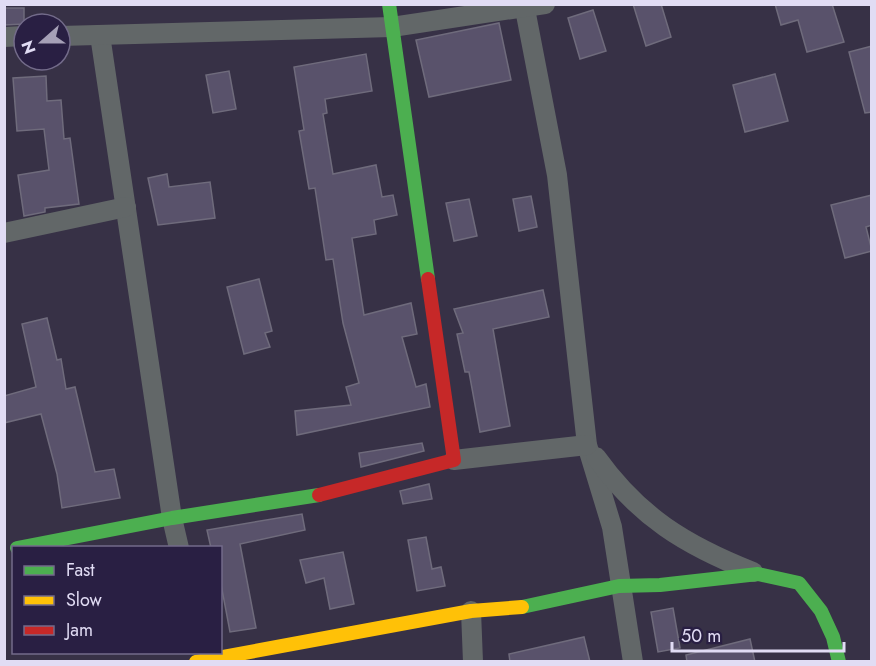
<svg xmlns="http://www.w3.org/2000/svg" width="876" height="666" font-family="Jost,sans-serif">
<style>
.building{fill:#59526b;stroke:#6f6b7c;stroke-width:1.5}
.lines{fill:none;stroke-linecap:round;stroke-linejoin:round}
.street{stroke:#626768;stroke-width:20}
.fast{stroke:#4caf50;stroke-width:14}
.slow{stroke:#ffc107;stroke-width:14}
.jam{stroke:#c62828;stroke-width:14}
</style>
<rect width="100%" height="100%" fill="#373146"/>
<g class="building">
<polygon points="633,4 661,4 671,37 646,46"/>
<polygon points="775,4 832,4 844,42 807,52 798,20 781,25"/>
<polygon points="4,8 24,8 24,24 4,25"/>
<polygon points="593,10 606,51 580,59 568,18"/>
<polygon points="499,23 511,80 429,97 416,40"/>
<polygon points="872,46 872,112 865,113 849,52"/>
<polygon points="366,54 372,91 325,99 327,113 323,114 333,174 376,165 382,197 393,195 397,215 374,220 376,234 352,238 364,315 411,303 417,334 402,337 416,387 426,384 430,407 297,435 295,411 351,405 346,387 359,383 343,323 333,259 326,260 315,188 309,189 299,131 304,130 294,67"/>
<polygon points="229,71 236,109 213,113 206,75"/>
<polygon points="775,74 788,121 745,132 733,85"/>
<polygon points="46,76 47,101 61,100 64,139 70,138 79,204 45,208 45,212 24,216 18,175 49,170 44,129 17,131 13,78"/>
<polygon points="167,174 169,187 210,182 215,218 158,225 148,178"/>
<polygon points="872,195 872,225 866,227 872,251 845,258 831,205"/>
<polygon points="531,196 537,227 519,231 513,199"/>
<polygon points="469,199 477,236 454,241 446,203"/>
<polygon points="259,279 272,331 265,333 270,347 244,354 227,287"/>
<polygon points="543,290 549,317 493,329 510,426 480,432 469,372 465,372 457,334 463,333 454,309"/>
<polygon points="47,318 57,360 61,359 66,389 75,387 95,472 114,469 120,498 62,508 57,474 41,414 4,423 4,396 36,387 22,324"/>
<polygon points="422,443 424,451 361,467 359,453"/>
<polygon points="429,484 432,499 403,504 400,491"/>
<polygon points="302,514 305,530 240,544 256,628 230,632 220,579 220,548 211,548 207,530"/>
<polygon points="426,537 432,569 441,567 445,586 417,591 408,540"/>
<polygon points="343,552 354,604 330,609 324,578 306,583 300,560"/>
<polygon points="673,608 680,648 658,652 651,612"/>
<polygon points="584,637 590,662 510,662 509,654"/>
<polygon points="750,639 755,662 687,662 686,655"/>
</g>
<g class="lines">
<g class="street">
<polyline points="525,9 557,175 587,445 612,527 633,662"/>
<polyline points="100,35 172,518 179,548"/>
<polyline points="60,36 392,27 545,4"/>
<polyline points="4,37 24,36"/>
<polyline points="4,233 126,207"/>
<path d="M596,457C639,517 685,545 753,572"/>
<polyline points="454,460 587,445"/>
<polyline points="471,611 473,662"/>
</g>
<g class="fast">
<polyline points="389,4 428,279"/>
<polyline points="17,548 172,518 319,495"/>
<polyline points="522,607 619,586 660,585 758,574 799,583 821,611 833,637 839,662"/>
</g>
<polyline class="slow" points="196,662 471,611 522,607"/>
<polyline class="jam" points="319,495 454,460 428,279"/>
</g>
<rect width="876" height="666" fill="none" stroke="#e1dcf4" stroke-width="12"/>
<rect x="12" y="546" width="210" height="108" fill="#291f43" stroke="#736b8a" stroke-width="1.5"/>
<rect x="24" y="566" width="30" height="9" fill="#4caf50" stroke="#736b8a" stroke-width="1.5"/>
<text x="66" y="576" font-size="18" fill="#e1dcf4">Fast</text>
<rect x="24" y="596" width="30" height="9" fill="#ffc107" stroke="#736b8a" stroke-width="1.5"/>
<text x="66" y="606" font-size="18" fill="#e1dcf4">Slow</text>
<rect x="24" y="626" width="30" height="9" fill="#c62828" stroke="#736b8a" stroke-width="1.5"/>
<text x="66" y="636" font-size="18" fill="#e1dcf4">Jam</text>
<g transform="translate(42 42) rotate(249)"><circle r="28" fill="#291f43" stroke="#736b8a" stroke-width="1.5"/>
<path d="M0-4.5L10 22L0 15L-10 22Z" fill="#a6a0b7"/>
<text y="-9" font-size="16" font-weight="bold" text-anchor="middle" fill="#e1dcf4">N</text>
</g>
<path d="M672 642v9h172v-9" fill="none" stroke="#e1dcf4" stroke-width="3"/>
<text x="681" y="642" font-size="18" fill="#e1dcf4" stroke="#291f43" stroke-width="4.5" paint-order="stroke">50 m</text>
</svg>
